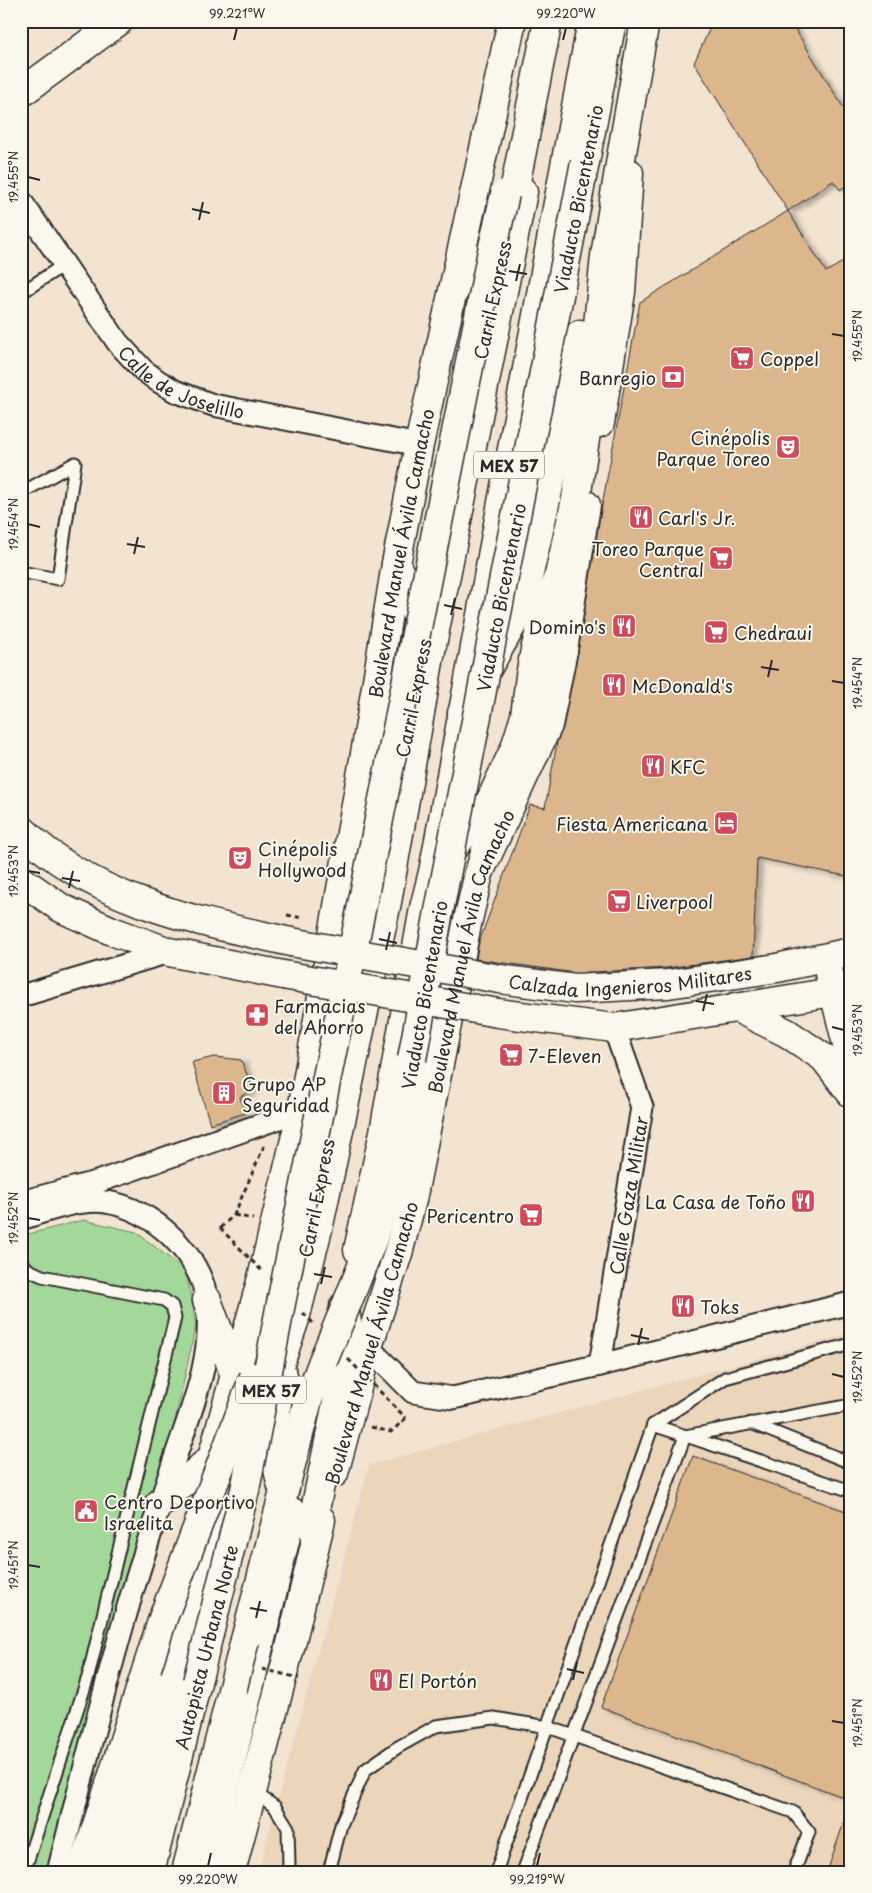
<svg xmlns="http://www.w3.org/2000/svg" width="872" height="1893" font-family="'Playpen Sans',sans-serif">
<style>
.built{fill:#ebd6bc}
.green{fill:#a4d89b;stroke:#688263}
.building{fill:#dcb68d;stroke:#2b2b2b;filter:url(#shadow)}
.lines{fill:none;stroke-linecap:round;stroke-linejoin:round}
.service-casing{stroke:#2b2b2b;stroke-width:15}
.minor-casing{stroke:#2b2b2b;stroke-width:25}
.secondary-casing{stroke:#2b2b2b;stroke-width:31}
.trunk-casing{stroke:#2b2b2b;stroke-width:31}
.motorway-casing{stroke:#2b2b2b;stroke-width:31}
.path{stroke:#2b2b2b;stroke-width:3;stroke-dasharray:5 4;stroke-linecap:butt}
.service{stroke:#fbf7ec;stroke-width:11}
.minor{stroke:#fbf7ec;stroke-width:21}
.secondary{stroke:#fbf7ec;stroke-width:28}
.trunk{stroke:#fbf7ec;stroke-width:28}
.motorway{stroke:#fbf7ec;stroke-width:28}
.secondary-bridge-casing{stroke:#2b2b2b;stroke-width:31;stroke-linecap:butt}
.motorway-bridge-casing{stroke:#2b2b2b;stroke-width:31;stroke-linecap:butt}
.path-bridge{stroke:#2b2b2b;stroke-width:3;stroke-dasharray:5 4;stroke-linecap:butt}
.secondary-bridge{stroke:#fbf7ec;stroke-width:28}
.motorway-bridge{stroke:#fbf7ec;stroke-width:28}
.ticks{fill:none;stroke:#2b2b2b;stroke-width:2}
.labels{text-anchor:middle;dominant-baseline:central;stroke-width:4;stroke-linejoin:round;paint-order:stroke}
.shield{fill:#fbf7ec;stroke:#696865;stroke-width:1}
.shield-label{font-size:16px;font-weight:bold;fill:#2b2b2b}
.street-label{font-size:18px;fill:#2b2b2b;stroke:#fbf7ec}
.poi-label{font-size:18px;fill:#2b2b2b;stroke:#fbf7ec;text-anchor:start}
.neatline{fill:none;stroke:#2b2b2b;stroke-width:2}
.ticks-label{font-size:12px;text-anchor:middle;fill:#2b2b2b}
</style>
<defs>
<filter id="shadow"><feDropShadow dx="5.5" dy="3" stdDeviation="2.5" flood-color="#0004"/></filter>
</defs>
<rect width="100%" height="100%" fill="#f2e4d0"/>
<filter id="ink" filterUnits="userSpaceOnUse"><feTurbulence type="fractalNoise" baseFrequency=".02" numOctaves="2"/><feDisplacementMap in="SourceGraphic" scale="10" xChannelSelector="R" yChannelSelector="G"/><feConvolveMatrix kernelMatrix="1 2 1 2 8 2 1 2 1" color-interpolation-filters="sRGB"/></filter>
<g filter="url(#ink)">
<polygon class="built" points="851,1333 851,1872 258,1872 369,1465"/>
<polygon class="green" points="84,1220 136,1232 186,1271 196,1325 164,1472 93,1708 47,1872 21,1872 21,1236"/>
<g class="building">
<polygon points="713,21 790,21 851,120 851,182 840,190 833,181 788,211 694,63"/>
<polygon points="788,211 826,272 851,257 851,877 757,858 753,956 666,968 576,973 476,959 479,942 530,805 545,808 557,742 563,728 578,653 600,516 640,302"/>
<polygon points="214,1057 241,1060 253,1089 240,1097 245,1113 210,1124 192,1062"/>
<polygon points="693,1456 851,1513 851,1800 601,1707"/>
<polygon points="848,1810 851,1811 851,1872 827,1872"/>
</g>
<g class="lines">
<defs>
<g id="service">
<polyline points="21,293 65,264"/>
<polyline points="21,493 75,463 58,579 21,572"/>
<polyline points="21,1260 27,1269 42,1276 164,1300 172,1306 175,1318 88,1677 24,1872"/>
<polyline points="751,1423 851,1463"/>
<polyline points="653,1425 851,1491"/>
<polyline points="253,1791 275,1807 288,1828 289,1865 287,1872"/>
<polyline points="329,1872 341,1825 365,1770 398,1747 436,1726 494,1718 548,1727 793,1812 809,1832 794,1872"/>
<polyline points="496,1872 653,1425 725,1378 851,1344"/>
<polyline points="523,1872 685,1436 851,1405"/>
</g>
<g id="minor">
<path id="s1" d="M21,201L118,343L143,370L158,381L175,391L213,405L419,445"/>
<polyline points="21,996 169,952"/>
<polyline points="21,1202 100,1181 302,1110"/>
<path d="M21,1219C45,1211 81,1198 106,1202C152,1208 201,1255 207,1301C215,1358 189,1414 172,1467C158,1508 146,1549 133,1590C105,1683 82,1778 58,1872"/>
<polyline points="368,1347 413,1392 453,1398 600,1365 851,1303"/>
<path id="s2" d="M600,1365L642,1107L614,1028"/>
</g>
<g id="secondary">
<polyline points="21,93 119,21"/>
<polyline points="600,423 621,292 629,173"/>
<path d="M21,829C93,901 196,921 291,942"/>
<polyline points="21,880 61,908 112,931 169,952 283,975"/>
<polyline points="829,973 851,1060"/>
<path id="s3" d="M500,979L575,989L668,984L777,968L851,952"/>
<polyline points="735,1007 787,1033 824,1058 851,1093"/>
<polyline points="498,1013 614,1028 851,989"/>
<polyline points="207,1300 235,1376"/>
<path id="s4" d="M212,1458L262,1278L302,1110L366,748L396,564L419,445L512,21"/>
<path id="s5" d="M334,1473L368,1347L399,1250L412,1200L467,924L479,873L548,725L563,650L586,505"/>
<polyline points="159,1504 213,1457"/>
<polyline points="104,1872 158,1681 172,1626"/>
<polyline points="231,1872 293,1636 321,1520"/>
</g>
<g id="trunk">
<polyline points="358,1250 384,1132 424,908 433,872 592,21"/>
<polyline points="276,1375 295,1319 319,1225 387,902 431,650 523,192"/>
<polyline points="129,1872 202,1588 229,1510"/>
<polyline points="204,1872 292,1512"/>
</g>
<g id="motorway">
<polyline points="585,162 612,21"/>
<polyline points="509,216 548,21"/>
<polyline points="453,292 500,242"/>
<polyline points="396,564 431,650"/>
<polyline points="462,713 521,609 567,407 580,334"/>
<polyline points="539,722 563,650"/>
<polyline points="445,857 488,806 515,748 525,716 530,676 535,650 546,608 559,575 576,499 589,413 605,256 621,158"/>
<polyline points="479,873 498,810 505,797"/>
<polyline points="348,1301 372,1241 387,1192 412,1059"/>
<path d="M277,1403C271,1433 274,1456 282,1486"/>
<polyline points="268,1421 283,1375"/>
<polyline points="315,1542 315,1510 350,1339 344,1306"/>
<polyline points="245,1640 308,1400 323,1361"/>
<polyline points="82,1872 147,1668"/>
<polyline points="150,1872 197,1682"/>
<polyline points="186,1872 232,1691"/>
</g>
</defs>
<use href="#service" class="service-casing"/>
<use href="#minor" class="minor-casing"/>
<use href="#secondary" class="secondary-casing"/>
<use href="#trunk" class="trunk-casing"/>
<use href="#motorway" class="motorway-casing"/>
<g class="path">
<polyline points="287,915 303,918"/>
<polyline points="234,1215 253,1219"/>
<polyline points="220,1228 234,1215 264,1146"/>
<polyline points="371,1427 391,1432 406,1418"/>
</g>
<use href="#service" class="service"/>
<use href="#minor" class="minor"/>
<use href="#secondary" class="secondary"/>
<use href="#trunk" class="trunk"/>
<use href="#motorway" class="motorway"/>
<defs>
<g id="secondary-bridge">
<polyline points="291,942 500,979"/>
<polyline points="283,975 498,1013"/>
</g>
<g id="motorway-bridge">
<polyline points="621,158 645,21"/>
<path id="s6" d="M412,1059L439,911L585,162"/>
<polyline points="323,1361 348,1301"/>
<polyline points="147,1668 163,1618 254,1377"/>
<polyline points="197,1682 245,1490 281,1303 364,895 492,251 505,194"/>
<polyline points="232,1691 245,1640"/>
</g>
</defs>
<use href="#secondary-bridge" class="secondary-bridge-casing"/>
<use href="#motorway-bridge" class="motorway-bridge-casing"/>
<g class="path-bridge">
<polyline points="220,1228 264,1273"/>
<polyline points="303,1313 314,1324"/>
<polyline points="348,1359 406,1418"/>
<polyline points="262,1669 299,1678"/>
</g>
<use href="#secondary-bridge" class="secondary-bridge"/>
<use href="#motorway-bridge" class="motorway-bridge"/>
</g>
</g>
<path class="ticks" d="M234,40L237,28M563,40L566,28M28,177L40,180M192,209L210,213M199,220L203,202M509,271L527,274M516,281L520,264M832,334L844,336M28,524L40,527M127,544L145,547M134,554L138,537M444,605L462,609M451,615L455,598M761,667L779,670M768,677L772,660M832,681L844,683M28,871L40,873M62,878L80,881M69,888L73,871M379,939L397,943M386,950L390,932M696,1001L714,1004M703,1011L707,994M832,1027L844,1030M28,1218L40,1220M314,1274L332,1277M321,1284L325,1267M631,1335L649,1339M638,1345L642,1328M832,1374L844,1377M28,1565L40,1567M250,1608L267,1611M256,1618L260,1601M567,1669L584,1673M573,1680L577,1662M832,1721L844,1723M208,1866L211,1853M537,1866L540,1853"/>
<defs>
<symbol id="supermarket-square" viewBox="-11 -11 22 22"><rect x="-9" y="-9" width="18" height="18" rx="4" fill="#d1495b" stroke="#fbf7ec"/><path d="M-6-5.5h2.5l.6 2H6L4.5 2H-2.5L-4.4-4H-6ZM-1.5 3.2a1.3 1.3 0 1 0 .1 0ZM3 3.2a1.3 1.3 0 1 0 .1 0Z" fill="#fff"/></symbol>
<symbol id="bank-square" viewBox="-11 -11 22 22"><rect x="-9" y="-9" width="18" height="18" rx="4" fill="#d1495b" stroke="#fbf7ec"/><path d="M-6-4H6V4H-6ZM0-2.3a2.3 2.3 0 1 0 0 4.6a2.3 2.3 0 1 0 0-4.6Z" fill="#fff"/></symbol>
<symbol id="theatre-square" viewBox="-11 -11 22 22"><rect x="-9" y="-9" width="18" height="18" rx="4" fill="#d1495b" stroke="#fbf7ec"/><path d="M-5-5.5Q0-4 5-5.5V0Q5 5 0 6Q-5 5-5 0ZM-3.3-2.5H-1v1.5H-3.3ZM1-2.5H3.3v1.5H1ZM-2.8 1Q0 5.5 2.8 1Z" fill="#fff"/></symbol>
<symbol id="restaurant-square" viewBox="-11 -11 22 22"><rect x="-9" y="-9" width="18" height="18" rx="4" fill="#d1495b" stroke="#fbf7ec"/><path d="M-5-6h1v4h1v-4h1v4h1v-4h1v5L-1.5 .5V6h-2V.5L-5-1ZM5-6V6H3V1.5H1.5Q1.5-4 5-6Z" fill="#fff"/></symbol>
<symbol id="hotel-square" viewBox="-11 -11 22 22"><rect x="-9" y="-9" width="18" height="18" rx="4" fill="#d1495b" stroke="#fbf7ec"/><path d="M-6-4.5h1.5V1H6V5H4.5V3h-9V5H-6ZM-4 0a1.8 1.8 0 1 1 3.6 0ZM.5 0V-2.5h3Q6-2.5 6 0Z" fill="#fff"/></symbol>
<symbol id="pharmacy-square" viewBox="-11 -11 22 22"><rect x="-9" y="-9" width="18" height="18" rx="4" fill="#d1495b" stroke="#fbf7ec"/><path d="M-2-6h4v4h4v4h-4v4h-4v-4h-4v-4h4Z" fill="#fff"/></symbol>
<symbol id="building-square" viewBox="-11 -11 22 22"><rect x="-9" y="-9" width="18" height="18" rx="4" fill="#d1495b" stroke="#fbf7ec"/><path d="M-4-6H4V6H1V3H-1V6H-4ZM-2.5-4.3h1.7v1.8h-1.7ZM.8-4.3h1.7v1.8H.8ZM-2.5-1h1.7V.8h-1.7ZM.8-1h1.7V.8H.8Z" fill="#fff"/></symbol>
<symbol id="civic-square" viewBox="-11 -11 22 22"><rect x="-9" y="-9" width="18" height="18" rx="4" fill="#d1495b" stroke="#fbf7ec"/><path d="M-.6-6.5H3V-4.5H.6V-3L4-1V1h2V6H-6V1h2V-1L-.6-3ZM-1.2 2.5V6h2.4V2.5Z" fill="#fff"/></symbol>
</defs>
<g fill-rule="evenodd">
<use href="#supermarket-square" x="728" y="344" width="28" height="28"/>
<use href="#bank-square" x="659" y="363" width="28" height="28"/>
<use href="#theatre-square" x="774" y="433" width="28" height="28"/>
<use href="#restaurant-square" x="627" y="503" width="28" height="28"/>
<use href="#supermarket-square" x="707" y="544" width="28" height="28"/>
<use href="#restaurant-square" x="610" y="612" width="28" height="28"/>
<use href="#supermarket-square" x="702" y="618" width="28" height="28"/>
<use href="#restaurant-square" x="600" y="671" width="28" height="28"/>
<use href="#restaurant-square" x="639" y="752" width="28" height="28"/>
<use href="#hotel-square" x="712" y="809" width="28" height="28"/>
<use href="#theatre-square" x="226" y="844" width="28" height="28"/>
<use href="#supermarket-square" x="605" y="887" width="28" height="28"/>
<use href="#pharmacy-square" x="243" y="1001" width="28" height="28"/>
<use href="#supermarket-square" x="497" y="1041" width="28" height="28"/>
<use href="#building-square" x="210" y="1079" width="28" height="28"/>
<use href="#restaurant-square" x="789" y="1187" width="28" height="28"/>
<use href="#supermarket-square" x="517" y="1201" width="28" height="28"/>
<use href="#restaurant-square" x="669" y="1292" width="28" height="28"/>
<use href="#civic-square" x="72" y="1497" width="28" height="28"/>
<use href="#restaurant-square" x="367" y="1666" width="28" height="28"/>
</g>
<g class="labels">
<g class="shield">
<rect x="474" y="451.5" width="70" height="27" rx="4"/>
<rect x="236" y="1376.5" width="70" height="27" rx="4"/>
</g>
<g class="shield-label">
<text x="509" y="465">MEX 57</text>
<text x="271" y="1390">MEX 57</text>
</g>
<g class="street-label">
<text transform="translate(578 199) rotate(-79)">Viaducto Bicentenario</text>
<text transform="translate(492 300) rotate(-78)">Carril Express</text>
<text stroke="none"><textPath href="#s1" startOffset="249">Calle de Joselillo</textPath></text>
<text stroke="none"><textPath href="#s4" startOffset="925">Boulevard Manuel Ávila Camacho</textPath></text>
<text stroke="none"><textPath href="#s6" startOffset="470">Viaducto Bicentenario</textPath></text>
<text transform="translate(413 698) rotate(-79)">Carril Express</text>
<text stroke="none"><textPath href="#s5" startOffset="540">Boulevard Manuel Ávila Camacho</textPath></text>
<text stroke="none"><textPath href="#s3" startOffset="131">Calzada Ingenieros Militares</textPath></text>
<text transform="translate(424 995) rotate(-80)">Viaducto Bicentenario</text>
<text stroke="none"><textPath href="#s2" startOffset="172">Calle Gaza Militar</textPath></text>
<text transform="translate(316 1198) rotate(-79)">Carril Express</text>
<text transform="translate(371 1343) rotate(-74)">Boulevard Manuel Ávila Camacho</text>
<text transform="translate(206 1647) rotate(-76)">Autopista Urbana Norte</text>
</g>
<g class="poi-label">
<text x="760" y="358">Coppel</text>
<text x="656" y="377" text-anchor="end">Banregio</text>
<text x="770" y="437" text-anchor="end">Cinépolis<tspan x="770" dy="21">Parque Toreo</tspan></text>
<text x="658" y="517">Carl's Jr.</text>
<text x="704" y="548" text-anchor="end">Toreo Parque<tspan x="704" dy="21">Central</tspan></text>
<text x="606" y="626" text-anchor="end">Domino's</text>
<text x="734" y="632">Chedraui</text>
<text x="632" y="685">McDonald's</text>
<text x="670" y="766">KFC</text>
<text x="708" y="823" text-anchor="end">Fiesta Americana</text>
<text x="258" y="848">Cinépolis<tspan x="258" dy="21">Hollywood</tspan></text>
<text x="636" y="901">Liverpool</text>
<text x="274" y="1005">Farmacias<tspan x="274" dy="21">del Ahorro</tspan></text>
<text x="528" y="1055">7-Eleven</text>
<text x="242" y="1083">Grupo AP<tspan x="242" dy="21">Seguridad</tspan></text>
<text x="786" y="1201" text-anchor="end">La Casa de Toño</text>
<text x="514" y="1215" text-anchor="end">Pericentro</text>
<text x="700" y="1306">Toks</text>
<text x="104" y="1501">Centro Deportivo<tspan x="104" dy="21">Israelita</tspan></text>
<text x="398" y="1680">El Portón</text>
</g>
</g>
<rect width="872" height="1893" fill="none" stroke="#fbf7ec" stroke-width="55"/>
<rect x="28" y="28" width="816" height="1838" class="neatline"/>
<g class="ticks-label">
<text x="237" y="18">99.221°W</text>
<text x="566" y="18">99.220°W</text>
<text transform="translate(14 177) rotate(-90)" y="4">19.455°N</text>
<text transform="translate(858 336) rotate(-90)" y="4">19.455°N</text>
<text transform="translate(14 524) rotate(-90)" y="4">19.454°N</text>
<text transform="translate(858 683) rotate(-90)" y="4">19.454°N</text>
<text transform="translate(14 871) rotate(-90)" y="4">19.453°N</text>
<text transform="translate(858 1030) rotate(-90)" y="4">19.453°N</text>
<text transform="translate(14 1218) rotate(-90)" y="4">19.452°N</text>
<text transform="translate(858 1377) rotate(-90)" y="4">19.452°N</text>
<text transform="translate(14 1565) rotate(-90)" y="4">19.451°N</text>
<text transform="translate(858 1723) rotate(-90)" y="4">19.451°N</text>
<text x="208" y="1884">99.220°W</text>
<text x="537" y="1884">99.219°W</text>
</g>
</svg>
